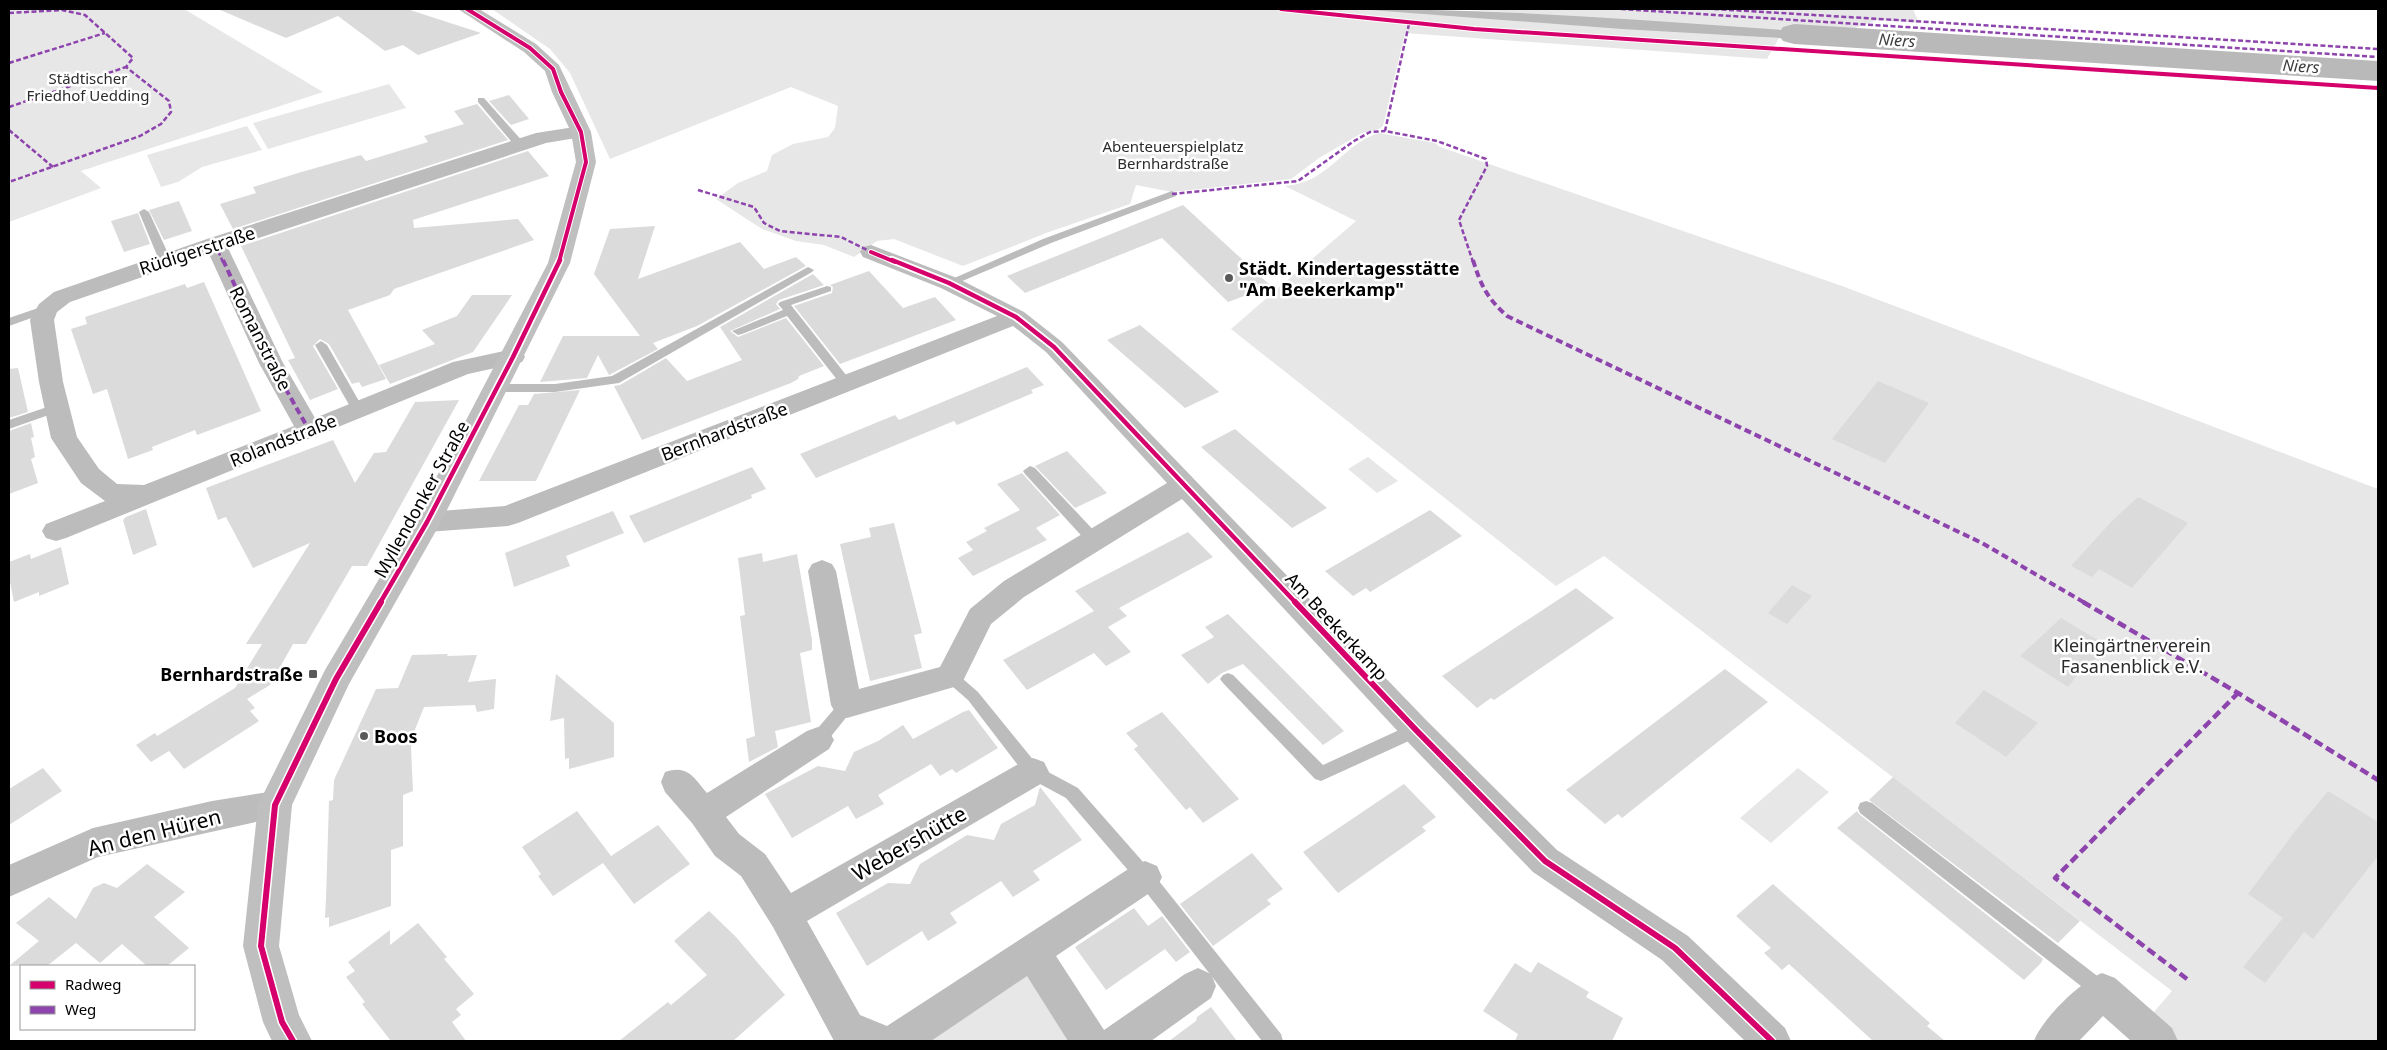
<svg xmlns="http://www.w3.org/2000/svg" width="2387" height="1050" font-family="'Noto Sans',sans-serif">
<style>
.green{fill:#e7e7e7}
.water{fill:#b9b9b9}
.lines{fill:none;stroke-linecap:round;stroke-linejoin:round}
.river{fill:#b9b9b9;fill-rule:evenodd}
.building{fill:#dbdbdb}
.lane{fill:#bcbcbc;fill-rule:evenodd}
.street{fill:#bcbcbc;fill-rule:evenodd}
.secondary{fill:#bfbfbf;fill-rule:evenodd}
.quiet-far2{stroke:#8e44ad;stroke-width:2.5;stroke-dasharray:5 2.5;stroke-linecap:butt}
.quiet-far1{stroke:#8e44ad;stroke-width:4;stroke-dasharray:7 4;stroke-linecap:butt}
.quiet{stroke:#8e44ad;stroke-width:4.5;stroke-dasharray:9 4.5;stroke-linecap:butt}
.cycleway-far2-casing{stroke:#fff;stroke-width:6}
.cycleway-far1-casing{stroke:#fff;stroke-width:8}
.cycleway-casing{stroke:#fff;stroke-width:9}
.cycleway-far2{stroke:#d6006c;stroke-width:4}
.cycleway-far1{stroke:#d6006c;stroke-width:4.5}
.cycleway{stroke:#d6006c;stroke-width:6}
.poi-dot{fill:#595959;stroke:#fff;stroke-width:2}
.labels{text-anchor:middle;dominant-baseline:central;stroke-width:5;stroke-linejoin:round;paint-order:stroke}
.far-park-label{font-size:15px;fill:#2b2b2b;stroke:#fff}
.far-water-label{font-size:16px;font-style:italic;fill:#3c3c3c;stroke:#fff}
.street-label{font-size:18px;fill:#000;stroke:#fff}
.poi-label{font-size:18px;font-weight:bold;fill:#000;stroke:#fff;text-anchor:start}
.park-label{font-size:18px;fill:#2b2b2b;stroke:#fff}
.near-street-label{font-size:21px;fill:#000;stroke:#fff}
</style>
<rect width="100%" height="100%" fill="#fff"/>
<g class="green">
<polygon points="9,9 184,9 323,92 81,171 101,188 9,222"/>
<polygon points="492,9 1357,9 1779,38 1767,59 1405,33 1383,126 1379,129 1362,133 1319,158 1291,179 1172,192 1136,185 1130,204 1046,233 963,266 894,239 877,241 854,257 824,245 796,241 762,229 716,199 738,183 767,171 772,155 793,144 828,137 835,128 838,106 791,87 610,159 570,73 550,49"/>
<polygon points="1455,9 1913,9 1919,23 1878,20 1838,34"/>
<polygon points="389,84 406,108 268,149 253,123"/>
<polygon points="247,126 262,150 202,167 178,182 161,187 147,155"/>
<path d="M1379,133L1435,143L1440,147L1842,286L2378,489V1041H2173L2147,1020L2172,991L1604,556L1556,586L1231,329L1356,221L1285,186C1329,183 1341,145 1379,133Z"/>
<polygon points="1368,457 1398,481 1377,493 1348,469"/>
<polygon points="1798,768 1829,792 1771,843 1740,818"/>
<polygon points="1021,970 1038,971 1074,1038 1072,1041 917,1041"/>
</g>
<path class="water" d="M1357,9C1526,9 1695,24 1864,36L1865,43L1622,29Z"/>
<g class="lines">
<polygon class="river" points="1794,24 2378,61 2378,81 1794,44 1783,41 1778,34 1783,27"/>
</g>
<g class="building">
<polygon points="218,9 407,9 481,33 418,55 403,45 385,51 338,16 286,38"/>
<polygon points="509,95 529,119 511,125 489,101"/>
<polygon points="477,104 508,140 233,229 220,204 256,193 253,187 298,173 361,155 366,161 428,142 424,136 464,124 454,111"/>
<polygon points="528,151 549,176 413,220 414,228 518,219 534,240 394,289 390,295 348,310 386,379 362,387 359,382 352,384 329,344 320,339 313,346 338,389 310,400 288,360 295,358 241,246"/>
<polygon points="179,201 192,231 164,240 149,210"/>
<polygon points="1183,205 1271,286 1228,302 1162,238 1025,293 1007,276"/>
<polygon points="138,213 150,244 124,252 111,221"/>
<polygon points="655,226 638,279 740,242 764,269 796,257 806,266 697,326 653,343 658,349 611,374 609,375 598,355 587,378 540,382 563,336 640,336 594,274 610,229"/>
<polygon points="869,271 903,308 935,297 956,320 840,364 794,306 832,293 833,287 830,285"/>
<polygon points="813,274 824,285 779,300 776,304 780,309 730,331 738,337 786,318 824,366 799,376 798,379 791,383 642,440 614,386 620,385 666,358 687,381 742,360 720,327"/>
<polygon points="204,282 261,411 197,435 195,430 152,447 153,450 128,459 107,389 93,394 71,329 87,324 85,317 185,284 187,288"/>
<polygon points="472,295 512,295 473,352 390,384 379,365 435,344 422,330 457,316"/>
<polygon points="1140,325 1178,357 1219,392 1185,408 1107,340"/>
<polygon points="1027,367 1044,385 1031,390 1033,393 957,425 954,421 816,478 800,454 895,415 899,420"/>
<polygon points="18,368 28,412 9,418 9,369"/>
<polygon points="1878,381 1929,403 1885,463 1832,439"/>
<polygon points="580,390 536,481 479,481 519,405 528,405 534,394"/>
<polygon points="459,400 367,566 352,566 306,644 293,644 270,685 247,699 255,708 250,711 259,721 184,769 169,751 151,762 136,745 155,733 157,736 235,688 262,644 246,644 310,543 253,568 226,517 218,520 206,488 333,440 355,483 374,453 386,452 415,402"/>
<polygon points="31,423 34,437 31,438 35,457 31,459 38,483 9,494 9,431"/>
<polygon points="1235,429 1279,467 1327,508 1292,528 1201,447"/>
<polygon points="1067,451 1107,493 1075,508 1035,466"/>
<polygon points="752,467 766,489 751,495 752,498 644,543 629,516"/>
<polygon points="1022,473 1060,515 1036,528 1047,540 973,576 958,558 973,550 966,542 987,531 984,528 1020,510 997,484"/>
<polygon points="2138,497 2188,523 2132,588 2099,569 2092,577 2071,566 2112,521"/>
<polygon points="146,509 157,545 133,555 123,520 126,517"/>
<polygon points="1430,510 1462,536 1370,592 1366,588 1353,596 1325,571"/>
<polygon points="613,511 624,533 566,556 570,566 514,587 505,553"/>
<polygon points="894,523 922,633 914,635 922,668 870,681 840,544 871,537 869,528"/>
<polygon points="1188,532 1213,557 1119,608 1127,616 1108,627 1131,652 1106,666 1094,653 1027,690 1003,660 1094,611 1075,591"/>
<polygon points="61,547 69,584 39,596 39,592 14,602 9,577 9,562 30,554 31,559"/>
<polygon points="762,553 763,562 797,554 812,640 812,650 800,653 811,722 775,731 778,747 749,762 746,739 755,736 740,616 745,615 738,558"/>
<polygon points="1792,585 1812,596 1787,624 1768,613"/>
<polygon points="1576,588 1614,618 1494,700 1491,698 1477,708 1442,676"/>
<polygon points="1228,614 1265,651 1344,731 1323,745 1243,664 1222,673 1208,684 1181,655 1214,637 1205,627"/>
<polygon points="2061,618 2109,647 2078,674 2068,687 2020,656"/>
<polygon points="448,654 447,656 477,655 468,682 496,679 494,709 477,712 475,705 424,707 414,732 411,748 413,791 403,795 403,846 391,850 391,906 329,927 329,917 325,918 326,899 329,801 333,800 334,780 376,689 398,688 412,655"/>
<polygon points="1725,669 1768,702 1622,818 1618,814 1605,824 1566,790"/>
<polygon points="556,674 614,723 614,757 569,769 569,758 565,759 564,718 550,721"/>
<polygon points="1984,690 2038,723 2006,757 1955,723"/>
<polygon points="969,710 998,748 956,773 952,769 940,776 931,764 878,795 884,804 856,819 848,806 792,838 765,794 818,766 845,771 854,752 878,741 903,725 913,739 963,712"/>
<polygon points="1162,712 1239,799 1203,823 1190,807 1186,810 1134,749 1138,746 1126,733"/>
<polygon points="43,768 62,791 9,825 9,789"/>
<polygon points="1893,777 2080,921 2058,943 1869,800"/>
<polygon points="1404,784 1436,817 1422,827 1426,831 1338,893 1303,852"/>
<polygon points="1040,787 1082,840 1033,871 1040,880 1013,897 1001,881 950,913 957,923 928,941 922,931 867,966 836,913 888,883 910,884 920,864 967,835 994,840 1001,824 1035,805"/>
<polygon points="2328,791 2378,822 2378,856 2313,939 2304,932 2265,983 2243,967 2283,918 2248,894 2296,830"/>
<polygon points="577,811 611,856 658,825 690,864 634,904 603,863 553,896 538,876 541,874 522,847"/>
<polygon points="1857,811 1859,814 2043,959 2041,963 2024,980 1837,828"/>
<polygon points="1252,853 1283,889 1267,900 1271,904 1213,946 1180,904"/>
<polygon points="147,864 185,892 154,917 189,948 167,966 147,966 122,944 100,963 76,943 47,966 9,966 39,941 16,923 49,897 76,919 93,888 104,883 117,888"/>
<polygon points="1773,884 1930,1023 1927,1026 1945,1041 1873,1041 1789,964 1782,970 1764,953 1771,948 1736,916"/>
<polygon points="1134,908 1148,926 1162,916 1190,952 1176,962 1165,949 1106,990 1075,947"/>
<polygon points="709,911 736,937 785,995 733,1041 619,1041 668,1002 671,1005 707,975 674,941"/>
<polygon points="418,923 447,957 444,959 474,994 456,1009 461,1015 452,1022 466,1041 391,1041 362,1004 365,1002 346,977 355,971 348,962 390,930 390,945"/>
<polygon points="1538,962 1589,992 1586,997 1623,1018 1612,1041 1515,1041 1518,1034 1483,1011 1515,963 1531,973"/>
<polygon points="1211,1007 1237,1041 1169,1041 1196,1021 1197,1017"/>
</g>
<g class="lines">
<g class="lane">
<polygon points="478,98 484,98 524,143 524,147 516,147 478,102"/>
<polygon points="1172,191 1177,194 1176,196 1051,243 953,285 949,286 943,283 1043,239"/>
<polygon points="144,209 149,212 171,260 169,262 165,263 159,260 139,212"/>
<polygon points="808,267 814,270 812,272 619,383 555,392 497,392 491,388 497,384 555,384 612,376"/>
<polygon points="827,286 831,287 831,291 791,305 850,380 852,383 850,386 842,386 787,316 742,334 738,335 732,331 783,310 778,304 780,302"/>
<polygon points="47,305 53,309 51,311 9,326 9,318"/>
<polygon points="321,341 327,345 364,410 362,413 358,414 352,410 315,345"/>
<polygon points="56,404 62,408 60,411 9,429 9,420"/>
<polygon points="1030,466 1035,468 1099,536 1101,540 1099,544 1089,544 1025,474 1023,471"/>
<polygon points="950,670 955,672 978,692 1039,767 1078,788 1151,871 1281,1034 1283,1041 1262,1041 1139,883 1066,798 1027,777 968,700 945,680 942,676 945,672"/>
<polygon points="1228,673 1233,675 1323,765 1410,725 1416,723 1422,725 1424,730 1422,735 1321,781 1315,779 1223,683 1220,679 1223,675"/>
<polygon points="847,699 853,701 855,705 853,709 824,745 818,747 812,745 810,740 812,735 841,701"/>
<polygon points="1866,801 1872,803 2109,985 2111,991 2109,997 2102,1000 2095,997 1860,813 1858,808 1860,803"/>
</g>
<g class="street">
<path d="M581,126L588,128L591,132L588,136L546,143L228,248L283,363L315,418L453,362L513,349L522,352L525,357L522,362L468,374L66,538L56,541L46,538L42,531L46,524L105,501L81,483L51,438L39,382L30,320L39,304L54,292L207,239L536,133ZM209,254L259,363L294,426L144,485L117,484L99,469L77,437L63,382L54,320L57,312L70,302Z"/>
<polygon points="871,245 957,278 1024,312 1062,342 1427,721 1557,850 1688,936 1785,1028 1791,1041 1745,1041 1662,960 1533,872 1405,739 1182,499 1024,597 991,624 961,685 847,718 836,714 831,705 808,571 812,564 822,560 832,564 836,571 859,689 940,667 970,609 1004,581 1167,483 1046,352 1013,326 518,523 508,526 427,532 417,529 413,522 417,515 427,512 505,506 997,316 941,288 863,257 860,252 863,247"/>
<path d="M818,727L829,731L834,740L829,749L726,817L739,834L765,854L791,893L1022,762L1033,758L1044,762L1049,772L1044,782L807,921L860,1015L887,1026L1133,866L1145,861L1157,866L1162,877L1157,888L1056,956L1104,1030L1185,974L1198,968L1211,974L1216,986L1211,998L1151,1041H1068L1027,976L931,1041H834L773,927L741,876L715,856L692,823L665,792L661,782L665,772C688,764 694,778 707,793L807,731Z"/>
<polygon points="275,791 287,795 292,805 287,815 98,857 9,897 9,865 93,828 212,801"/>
<path d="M2102,973L2115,978L2172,1028L2178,1041H2131L2103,1016L2079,1041H2034C2042,1019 2080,982 2102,973Z"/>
</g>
<polygon class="secondary" points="458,9 479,9 536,44 559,65 591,132 596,162 570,263 441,522 349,684 292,805 279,946 299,1015 312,1041 272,1041 263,1022 243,946 258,805 325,670 414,520 548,263 576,162 571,132 552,92 545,71 524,52"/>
<g class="quiet-far2">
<polyline points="1621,9 2378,57"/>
<polyline points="1714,9 2378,49"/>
<polyline points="9,13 62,10 85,15 133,58 126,67 169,101 171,112 161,124 140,136 9,182"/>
<polyline points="1409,24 1385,131 1437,141 1486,159 1487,166 1459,220 1473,262"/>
<polyline points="9,63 105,33"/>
<polyline points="9,107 126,67"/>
<polyline points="9,130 53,167"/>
<polyline points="698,190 754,207 764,223 780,231 841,237 871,252"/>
<polyline points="1172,194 1298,181 1354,141 1370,132 1385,131"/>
<polyline points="215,244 223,262"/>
</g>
<g class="quiet-far1">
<polyline points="223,260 271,363 309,430"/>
<path d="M1473,260C1481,286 1487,298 1507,316L1982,543L2085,603"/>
</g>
<g class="quiet">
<polyline points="2083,602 2238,693 2378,780"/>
<polyline points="2187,979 2055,878 2238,693"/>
</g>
<defs>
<g id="cycleway-far2">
<polyline points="467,9 530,48 553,69 561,92 581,132 586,162 559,262"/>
<polyline points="1281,9 1474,29 2378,88"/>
<polyline points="871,252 895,262"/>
</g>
<g id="cycleway-far1">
<polyline points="892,260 949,283 1016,317 1054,347 1296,603"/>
<polyline points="380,603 427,522 513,357 560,260"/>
</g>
<g id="cycleway">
<polyline points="1295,602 1416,730 1545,861 1675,948 1772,1041"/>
<polyline points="293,1041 282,1022 261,946 275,805 336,679 381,602"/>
</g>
</defs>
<use href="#cycleway-far2" class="cycleway-far2-casing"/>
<use href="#cycleway-far1" class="cycleway-far1-casing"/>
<use href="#cycleway" class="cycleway-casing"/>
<use href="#cycleway-far2" class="cycleway-far2"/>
<use href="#cycleway-far1" class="cycleway-far1"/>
<use href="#cycleway" class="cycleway"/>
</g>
<g class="poi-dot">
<circle cx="1229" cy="278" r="5"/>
<rect x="308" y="669" width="10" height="10" rx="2.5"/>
<circle cx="364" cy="736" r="5"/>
</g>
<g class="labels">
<g class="far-park-label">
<text x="88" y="78">Städtischer<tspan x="88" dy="17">Friedhof Uedding</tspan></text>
<text x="1173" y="146">Abenteuerspielplatz<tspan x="1173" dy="17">Bernhardstraße</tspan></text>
</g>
<g class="far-water-label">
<text transform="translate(1897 40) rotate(4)">Niers</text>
<text transform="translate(2301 66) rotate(4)">Niers</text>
</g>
<g class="street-label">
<text transform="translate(197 250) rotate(-18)">Rüdigerstraße</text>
<text transform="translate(261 338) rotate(63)">Romanstraße</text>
<text transform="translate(724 431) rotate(-21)">Bernhardstraße</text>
<text transform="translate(283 440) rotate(-22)">Rolandstraße</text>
<text transform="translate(421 499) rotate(-61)">Myllendonker Straße</text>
<text transform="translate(1337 626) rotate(47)">Am Beekerkamp</text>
</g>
<g class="poi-label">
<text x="1239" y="268">Städt. Kindertagesstätte<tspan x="1239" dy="21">"Am Beekerkamp"</tspan></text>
<text x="303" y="674" text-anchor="end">Bernhardstraße</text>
<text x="374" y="736">Boos</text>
</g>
<g class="park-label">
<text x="2132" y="645">Kleingärtnerverein<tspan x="2132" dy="21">Fasanenblick e.V.</tspan></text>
</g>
<g class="near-street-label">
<text transform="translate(154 832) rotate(-14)">An den Hüren</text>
<text transform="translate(909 843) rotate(-30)">Webershütte</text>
</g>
</g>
<rect width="2387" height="1050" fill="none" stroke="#000000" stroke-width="20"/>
<rect x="20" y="965" width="175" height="65" fill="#ffffff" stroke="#999999"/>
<rect x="30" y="981" width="25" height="8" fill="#d6006c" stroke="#999999"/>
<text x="65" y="990" font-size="15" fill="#000000">Radweg</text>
<rect x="30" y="1006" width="25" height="8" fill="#8e44ad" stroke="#999999"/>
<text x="65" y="1015" font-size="15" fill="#000000">Weg</text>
</svg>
